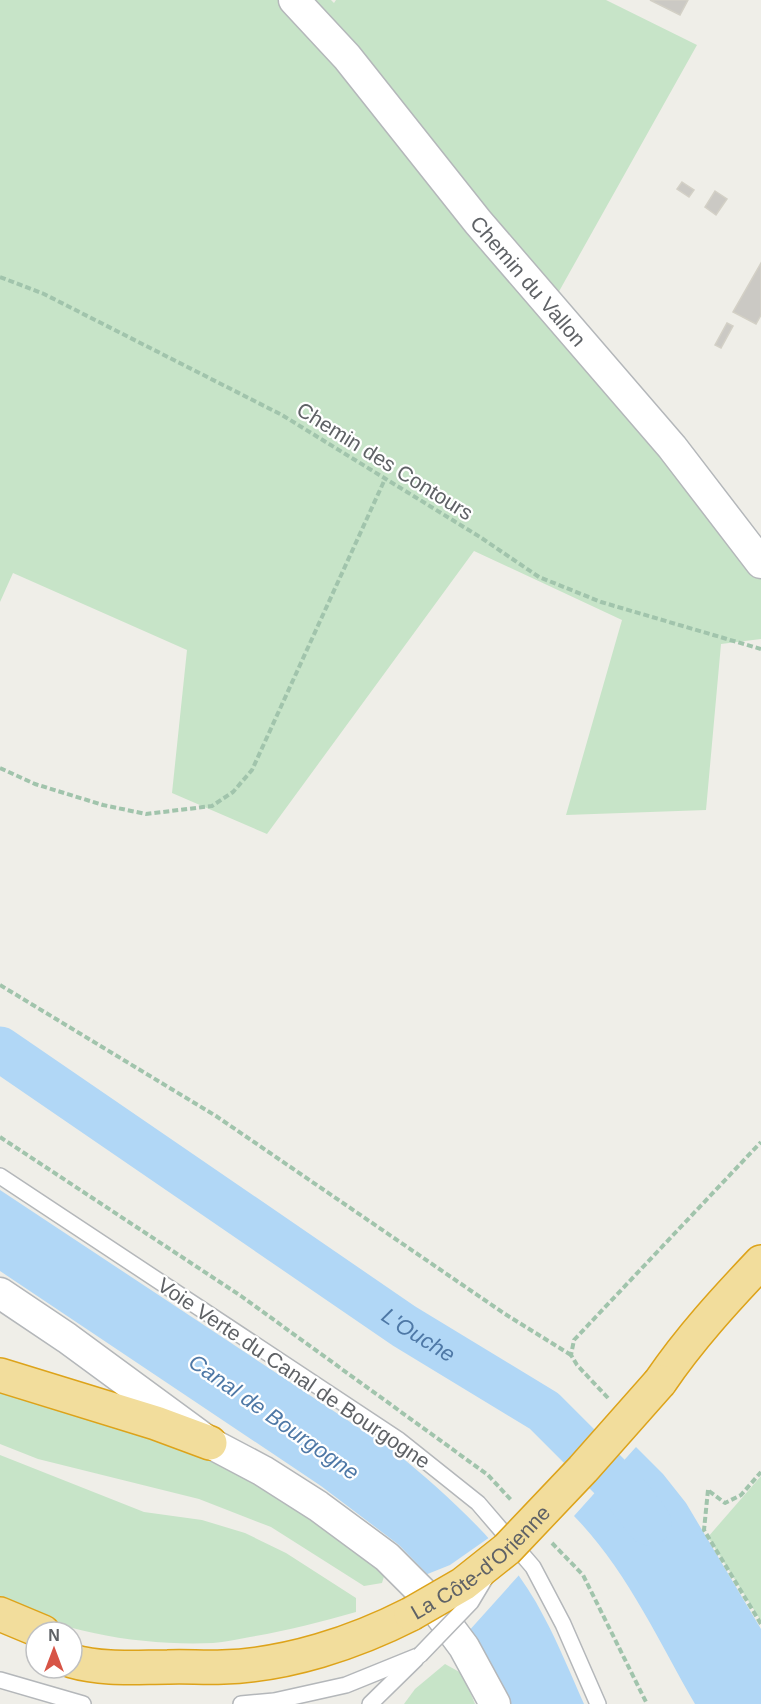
<svg xmlns="http://www.w3.org/2000/svg" width="761" height="1704" font-family="Helvetica,sans-serif">
<style>
.green{fill:#c7e4c8}
.water{fill:#b1d7f6}
.pier{fill:#efeee8}
.lines{fill:none;stroke-linecap:round;stroke-linejoin:round}
.river{stroke:#b1d7f6;stroke-width:45}
.building{fill:#cbc9c4;stroke:#d3d0c6;stroke-width:1.5}
.lane-casing{stroke:#b4b7ba;stroke-width:18}
.street-casing{stroke:#b4b7ba;stroke-width:33}
.highway-casing{stroke:#dda31a;stroke-width:36}
.path{stroke:#a1c4ac;stroke-width:4;stroke-dasharray:6 3;stroke-linecap:butt}
.lane{stroke:#fff;stroke-width:15}
.street{stroke:#fff;stroke-width:30}
.highway{stroke:#f2dd9c;stroke-width:33}
.lane-bridge-casing{stroke:#b4b7ba;stroke-width:18;stroke-linecap:butt}
.highway-bridge-casing{stroke:#dda31a;stroke-width:36;stroke-linecap:butt}
.lane-bridge{stroke:#fff;stroke-width:15}
.highway-bridge{stroke:#f2dd9c;stroke-width:33}
.labels{text-anchor:middle;dominant-baseline:central;stroke-width:4.5;stroke-linejoin:round;paint-order:stroke}
.street-label{font-size:21px;fill:#5f6266;stroke:#fff}
.water-label{font-size:22px;font-style:italic;fill:#4e78a6;stroke:#fff}
</style>
<rect width="100%" height="100%" fill="#efeee8"/>
<g class="green">
<polygon points="0,0 331,0 334,3 336,0 606,0 697,45 557,295 761,570 761,639 721,644 706,810 566,815 622,620 474,551 267,834 172,793 187,650 13,573 0,602"/>
<polygon points="0,1391 199,1451 244,1473 339,1534 385,1573 382,1583 364,1586 271,1527 199,1499 38,1459 0,1444"/>
<path d="M0,1455L144,1512L202,1520L245,1533L286,1553L356,1598V1612C321,1622 286,1631 250,1637C238,1639 225,1642 213,1643C142,1646 64,1633 0,1601Z"/>
<polygon points="761,1476 761,1621 708,1537"/>
<polygon points="445,1664 463,1674 475,1704 404,1704 415,1689"/>
</g>
<g class="water">
<path d="M0,1190L394,1451C451,1498 510,1550 544,1617C559,1645 571,1675 584,1704H510L430,1577L399,1545L321,1486L0,1271Z"/>
<path d="M636,1447L663,1474L686,1503L761,1629V1704H695C658,1640 626,1569 574,1516Z"/>
</g>
<polygon class="pier" points="490,1537 520,1574 467,1633 425,1575 450,1565"/>
<g class="lines">
<path class="river" id="s1" d="M0,1049L404,1326L544,1411L626,1493L649,1523"/>
</g>
<g class="building">
<polygon points="650,0 688,0 680,15"/>
<polygon points="682,182 694,190 689,197 677,189"/>
<polygon points="715,191 727,199 716,215 705,207"/>
<polygon points="761,263 761,315 756,324 733,312"/>
<polygon points="727,323 733,326 721,348 715,345"/>
</g>
<g class="lines">
<defs>
<g id="lane">
<polyline points="0,1176 399,1440 478,1503 533,1567 563,1624 598,1704"/>
<polyline points="0,1680 83,1704"/>
<polyline points="241,1704 274,1701 346,1685 420,1655"/>
<polyline points="370,1704 416,1659"/>
</g>
<g id="street">
<path id="s2" d="M294,0L347,57L478,222L672,447L761,563"/>
<polyline points="0,1293 67,1338 210,1443 263,1471 318,1506 387,1557 426,1596 464,1647 495,1704"/>
</g>
<g id="highway">
<polyline points="0,1375 156,1423 210,1443"/>
<path d="M660,1382C690,1338 725,1300 761,1262"/>
<polyline points="0,1614 43,1632"/>
<path d="M72,1661C103,1670 136,1667 168,1667C186,1666 204,1668 223,1667C287,1665 354,1643 411,1614"/>
</g>
</defs>
<use href="#lane" class="lane-casing"/>
<use href="#street" class="street-casing"/>
<use href="#highway" class="highway-casing"/>
<g class="path">
<polyline points="0,277 44,294 282,415 480,537 539,577 601,602 761,649"/>
<polyline points="0,768 35,784 103,805 146,814 212,806 233,792 252,770 385,479"/>
<polyline points="0,985 216,1116 505,1314 571,1355"/>
<polyline points="0,1137 241,1296 488,1475 512,1501"/>
<polyline points="608,1398 577,1365 571,1355 574,1340 761,1142"/>
<polyline points="708,1490 704,1530 761,1624"/>
<polyline points="709,1491 725,1503 741,1495 761,1472"/>
<polyline points="552,1543 583,1575 647,1704"/>
</g>
<use href="#lane" class="lane"/>
<use href="#street" class="street"/>
<use href="#highway" class="highway"/>
<defs>
<polyline id="lane-bridge" points="420,1655 471,1602 486,1577"/>
<g id="highway-bridge">
<path id="s3" d="M411,1614L463,1584L507,1549L583,1469L660,1382"/>
</g>
</defs>
<use href="#lane-bridge" class="lane-bridge-casing"/>
<use href="#highway-bridge" class="highway-bridge-casing"/>
<use href="#lane-bridge" class="lane-bridge"/>
<use href="#highway-bridge" class="highway-bridge"/>
</g>
<g class="labels">
<g class="street-label">
<text stroke="none"><textPath href="#s2" startOffset="366">Chemin du Vallon</textPath></text>
<text transform="translate(385 461) rotate(32)">Chemin des Contours</text>
<text transform="translate(294 1373) rotate(34)">Voie Verte du Canal de Bourgogne</text>
<text stroke="none"><textPath href="#s3" startOffset="87">La Côte-d'Orienne</textPath></text>
</g>
<g class="water-label">
<text stroke="none"><textPath href="#s1" startOffset="507">L'Ouche</textPath></text>
<text transform="translate(274 1417) rotate(35)">Canal de Bourgogne</text>
</g>
</g>
<g transform="translate(54 1650)"><circle r="28" fill="#ffffff" stroke="#bfc0c2" stroke-width="1.5"/>
<path d="M0-4.5L10 22L0 15L-10 22Z" fill="#d75446"/>
<text y="-9" font-size="16" font-weight="bold" text-anchor="middle" fill="#5f6266">N</text>
</g>
</svg>
